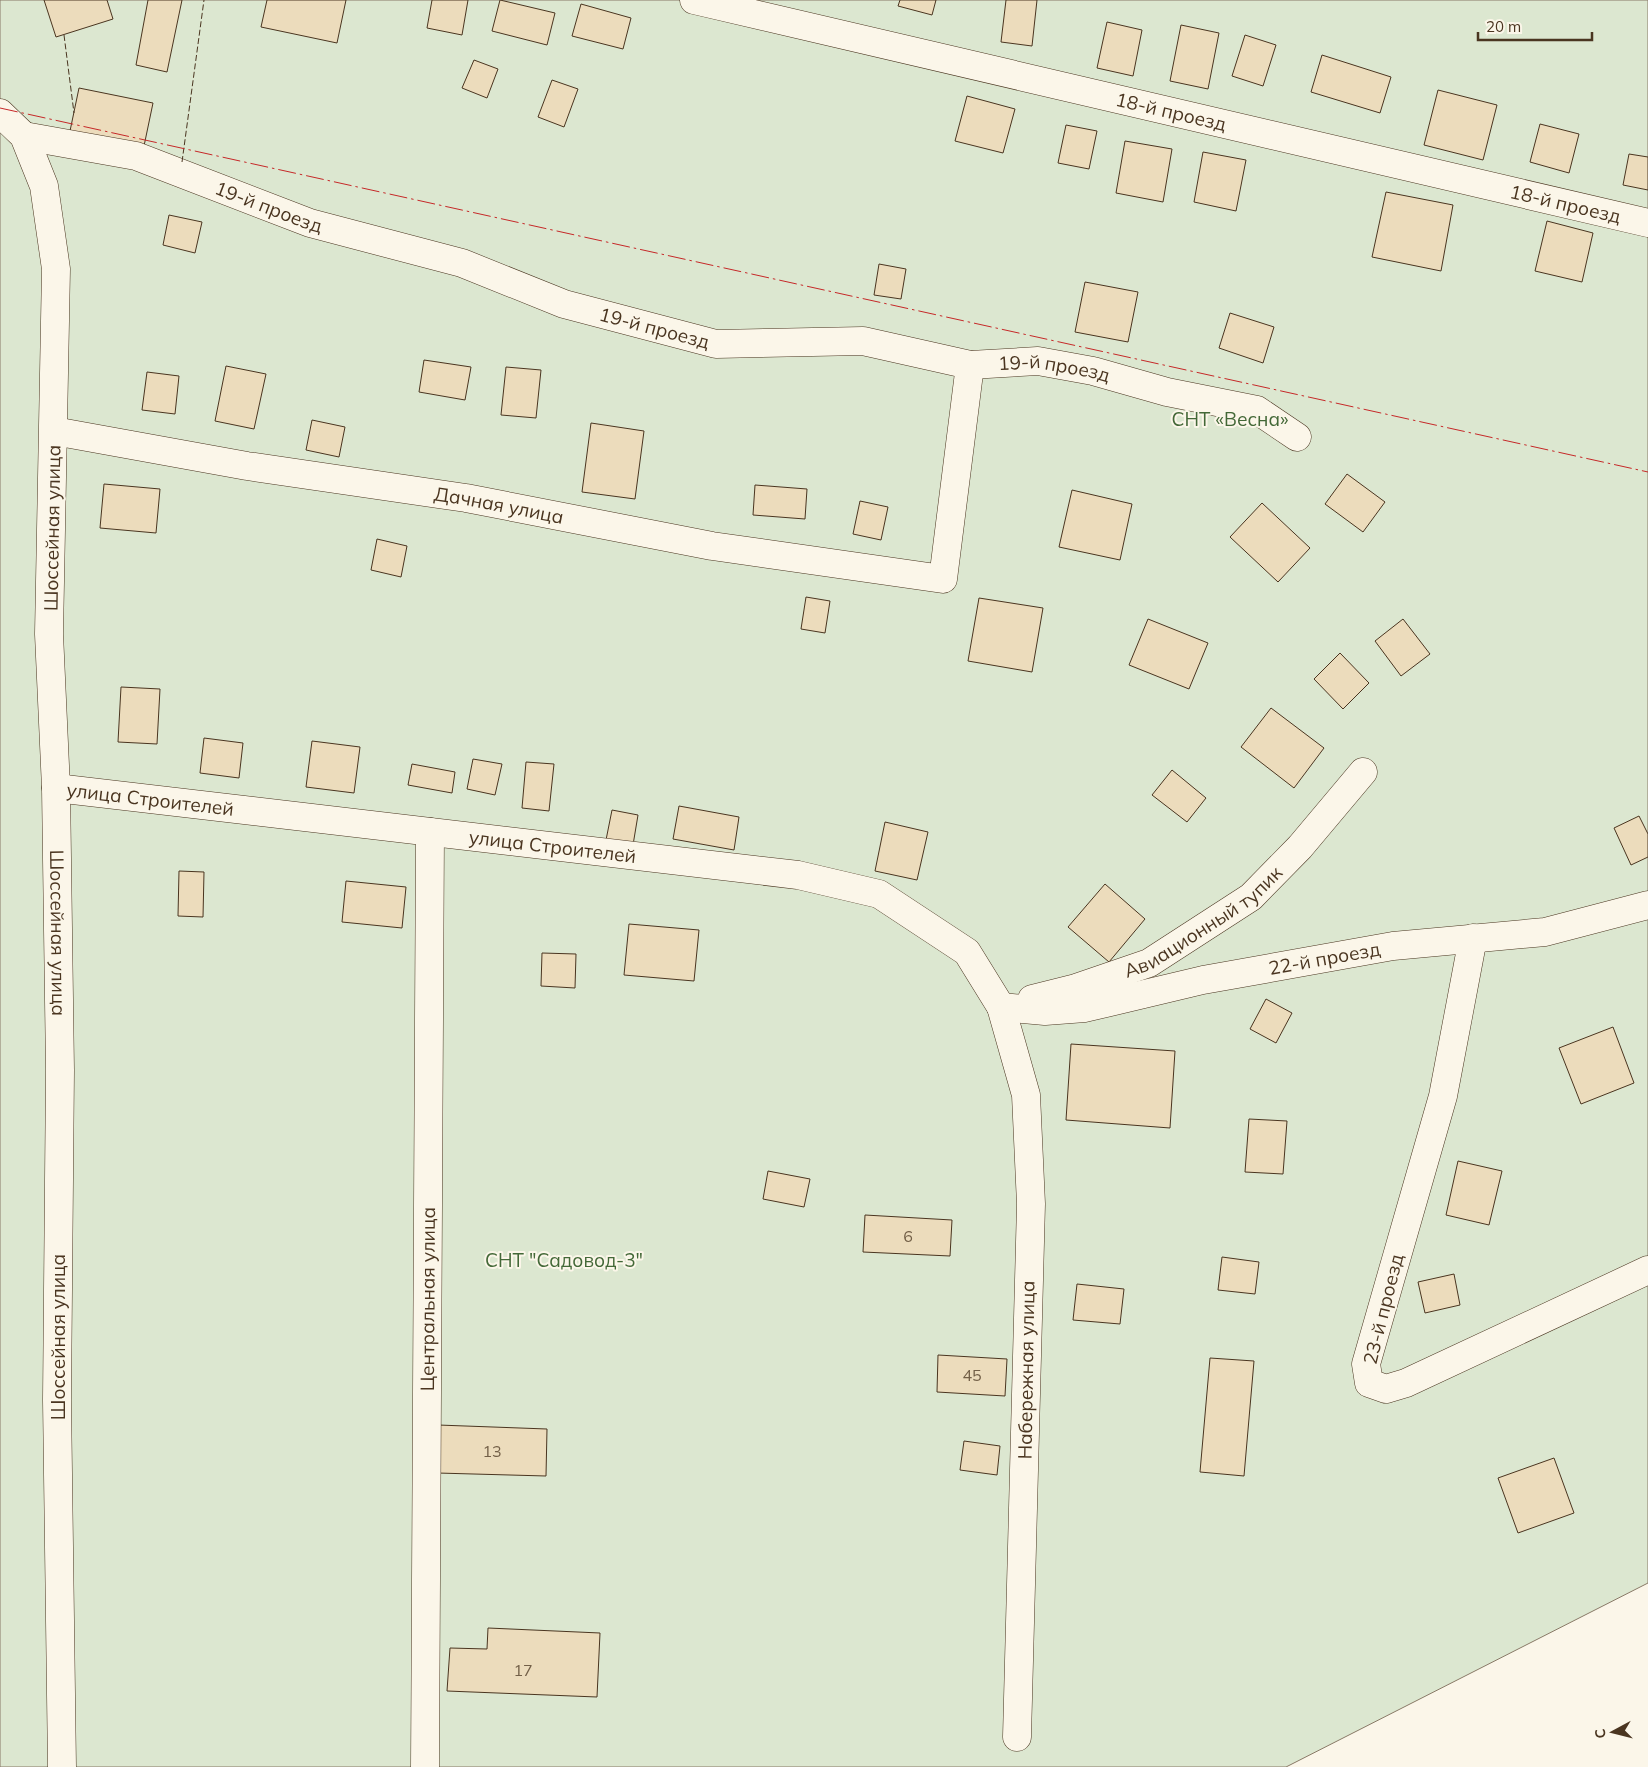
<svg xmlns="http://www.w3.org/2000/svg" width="1648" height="1767" font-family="Mulish,sans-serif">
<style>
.green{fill:#dce7d0;stroke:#887966}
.building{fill:#ecdcbc;stroke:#4a3520}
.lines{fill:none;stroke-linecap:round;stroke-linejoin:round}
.minor-casing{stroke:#4a3520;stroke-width:29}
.minor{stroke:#fbf6e9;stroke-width:28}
.fence{stroke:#4a3520;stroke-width:1;stroke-dasharray:6 2.5;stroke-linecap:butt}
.power{stroke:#c62828;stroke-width:1;stroke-dasharray:18 4 2.5 4;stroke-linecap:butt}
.labels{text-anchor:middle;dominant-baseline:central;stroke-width:4;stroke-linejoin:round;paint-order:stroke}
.number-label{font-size:16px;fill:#725f47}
.street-label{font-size:19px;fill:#4a3520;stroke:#fbf6e9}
.park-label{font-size:19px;fill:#436837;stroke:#fbf6e9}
</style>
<rect width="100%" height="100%" fill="#fbf6e9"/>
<polygon class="green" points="0,0 1648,0 1648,1583 1286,1767 0,1767"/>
<g class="building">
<polygon points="44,0 107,0 113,19 56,37"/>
<polygon points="148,0 182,0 167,72 136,65"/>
<polygon points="267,0 346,0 337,43 261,27"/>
<polygon points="432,0 468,0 462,35 427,28"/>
<polygon points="500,0 555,13 547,45 492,31"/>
<polygon points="900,0 936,0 932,15 898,6"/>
<polygon points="1006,0 1037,0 1032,46 1001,42"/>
<polygon points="581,4 631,18 623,49 572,36"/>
<polygon points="1107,22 1142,30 1133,76 1097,68"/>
<polygon points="1181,25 1219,33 1208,89 1170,81"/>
<polygon points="1245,35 1276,45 1263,86 1232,76"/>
<polygon points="1322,55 1391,77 1380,113 1311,92"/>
<polygon points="474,60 498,69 487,98 462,88"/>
<polygon points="552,80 578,89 564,127 538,117"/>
<polygon points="79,88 153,103 144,146 70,131"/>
<polygon points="1438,90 1497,105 1483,160 1424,145"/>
<polygon points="967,96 1015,109 1003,153 955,141"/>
<polygon points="1540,124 1579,134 1569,173 1530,162"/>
<polygon points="1066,125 1097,131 1089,169 1058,163"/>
<polygon points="1125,141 1172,149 1163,202 1116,193"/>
<polygon points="1203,152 1246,160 1236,211 1194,202"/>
<polygon points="1629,154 1648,157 1648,190 1623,185"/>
<polygon points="1386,192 1453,205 1441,271 1372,257"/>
<polygon points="169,215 202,222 195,253 163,245"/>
<polygon points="1547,221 1593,233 1582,282 1535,271"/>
<polygon points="879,264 906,269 901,299 874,295"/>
<polygon points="1085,282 1138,292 1128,342 1075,332"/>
<polygon points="1230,313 1274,327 1263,363 1219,348"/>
<polygon points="424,360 471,367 465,400 419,392"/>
<polygon points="226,366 266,374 254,429 215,421"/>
<polygon points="506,367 541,370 536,418 501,415"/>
<polygon points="147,372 179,376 175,414 142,410"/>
<polygon points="312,420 345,427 339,457 306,450"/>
<polygon points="591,423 644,431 635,499 582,492"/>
<polygon points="1347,474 1385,502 1363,532 1325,504"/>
<polygon points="104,484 160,489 156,533 100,528"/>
<polygon points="755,485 807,489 805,519 753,515"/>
<polygon points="1072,490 1132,504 1120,560 1059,547"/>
<polygon points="860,501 888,507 881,540 853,534"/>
<polygon points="1262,503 1310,548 1278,582 1230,537"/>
<polygon points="377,539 407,546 401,577 371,570"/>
<polygon points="806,597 830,601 825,633 801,629"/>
<polygon points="979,598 1043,608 1032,672 968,661"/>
<polygon points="1148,619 1208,643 1189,689 1129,665"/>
<polygon points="1403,619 1430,654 1401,676 1375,641"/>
<polygon points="1340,653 1369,683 1343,709 1314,679"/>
<polygon points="121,687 160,689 157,744 118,742"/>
<polygon points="1271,708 1324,748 1294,788 1241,747"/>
<polygon points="204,738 243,743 239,778 200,773"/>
<polygon points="312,741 360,747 354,793 306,787"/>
<polygon points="473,759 502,764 495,795 467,789"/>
<polygon points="526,762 554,764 549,811 522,808"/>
<polygon points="412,764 455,772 452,793 408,785"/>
<polygon points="1172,770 1206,798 1187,822 1152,795"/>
<polygon points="679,806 739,817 734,850 673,839"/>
<polygon points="612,810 638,815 633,845 606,840"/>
<polygon points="1639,816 1648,834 1648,857 1631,865 1614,828"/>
<polygon points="885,822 928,832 917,880 875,871"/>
<polygon points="179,871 204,872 203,917 178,916"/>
<polygon points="346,881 406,887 402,928 342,922"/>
<polygon points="1105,884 1145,919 1109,962 1068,927"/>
<polygon points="629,924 699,930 694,981 624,975"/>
<polygon points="542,953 576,954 575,988 541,986"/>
<polygon points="1266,999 1292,1013 1276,1043 1250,1029"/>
<polygon points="1613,1027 1634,1083 1581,1104 1559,1048"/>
<polygon points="1071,1044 1175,1051 1170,1128 1066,1120"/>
<polygon points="1249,1119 1287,1121 1283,1174 1245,1172"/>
<polygon points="1458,1161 1502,1171 1489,1225 1446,1215"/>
<polygon points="768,1171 810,1179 804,1207 763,1199"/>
<polygon points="865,1215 952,1220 950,1256 863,1252"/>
<polygon points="1222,1257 1259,1262 1255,1294 1218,1290"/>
<polygon points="1454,1274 1460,1305 1425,1313 1418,1282"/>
<polygon points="1077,1284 1124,1289 1120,1324 1073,1320"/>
<polygon points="938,1355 1007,1359 1005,1396 937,1392"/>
<polygon points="1210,1358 1254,1361 1244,1476 1200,1472"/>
<polygon points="438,1425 547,1429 546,1476 437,1473"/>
<polygon points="964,1441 1000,1446 997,1475 960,1470"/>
<polygon points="1554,1458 1574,1513 1518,1533 1498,1478"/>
<polygon points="488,1628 600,1633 597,1697 447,1691 450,1648 487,1649"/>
</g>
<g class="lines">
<defs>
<g id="minor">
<path id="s1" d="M694,0L1648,223"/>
<path id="s2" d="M0,113L24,136L44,186L56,269L49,634L56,788L60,1070L57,1400L62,1767"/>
<path id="s3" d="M24,136L136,156L310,223L462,263L564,304L716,344L863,341L970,365L1038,361L1093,371L1167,392L1257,410L1297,437"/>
<path id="s4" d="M54,431L247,466L466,498L712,546L943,579L970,365"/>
<path id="s5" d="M56,788L798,875L879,894L967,952L1001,1007L1026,1095L1031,1204L1017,1737"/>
<polyline points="1473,938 1443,1096 1366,1364 1369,1383 1386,1389 1406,1383 1648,1270"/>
<path id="s6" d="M1032,999L1076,988L1149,963L1251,897L1300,847L1363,772"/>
<path id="s7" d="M1001,1007L1045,1011L1085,1008L1203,980L1393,946L1545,932L1648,905"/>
<path id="s8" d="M425,1767L430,832"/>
</g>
</defs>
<use href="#minor" class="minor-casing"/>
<use href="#minor" class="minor"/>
<g class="fence">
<polyline points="64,35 74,113"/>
<polyline points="182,162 204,0"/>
</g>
<polyline class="power" points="0,108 1648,472"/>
</g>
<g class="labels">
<g class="number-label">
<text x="908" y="1236">6</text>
<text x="972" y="1375">45</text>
<text x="492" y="1451">13</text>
<text x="523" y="1670">17</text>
</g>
<g class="street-label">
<text stroke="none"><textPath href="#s1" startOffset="490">18-й проезд</textPath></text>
<text stroke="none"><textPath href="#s1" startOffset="895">18-й проезд</textPath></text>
<text stroke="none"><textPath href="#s3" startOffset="256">19-й проезд</textPath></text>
<text stroke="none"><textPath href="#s3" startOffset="661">19-й проезд</textPath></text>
<text stroke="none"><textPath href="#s3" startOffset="1066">19-й проезд</textPath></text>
<text stroke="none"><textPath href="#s4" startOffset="451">Дачная улица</textPath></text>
<text transform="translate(52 528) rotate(-89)">Шоссейная улица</text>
<text stroke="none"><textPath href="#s5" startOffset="95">улица Строителей</textPath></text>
<text stroke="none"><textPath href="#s5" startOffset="500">улица Строителей</textPath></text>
<text stroke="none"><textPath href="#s6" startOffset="190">Авиационный тупик</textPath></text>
<text stroke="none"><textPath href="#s2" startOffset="835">Шоссейная улица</textPath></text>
<text stroke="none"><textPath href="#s7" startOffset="329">22-й проезд</textPath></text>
<text stroke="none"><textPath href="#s8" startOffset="468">Центральная улица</textPath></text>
<text transform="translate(1383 1309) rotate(-76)">23-й проезд</text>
<text transform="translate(58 1337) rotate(-90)">Шоссейная улица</text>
<text transform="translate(1026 1370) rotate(-89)">Набережная улица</text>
</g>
<g class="park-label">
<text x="1230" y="419">СНТ «Весна»</text>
<text x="564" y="1260">СНТ "Садовод-3"</text>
</g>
</g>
<g transform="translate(1613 1732) rotate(263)" stroke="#fbf6e9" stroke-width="4" paint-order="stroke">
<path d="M0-4L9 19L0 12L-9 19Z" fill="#4a3520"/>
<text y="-8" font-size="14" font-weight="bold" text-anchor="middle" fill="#4a3520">С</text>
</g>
<path d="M1478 32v8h114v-8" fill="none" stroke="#4a3520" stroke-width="2.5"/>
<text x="1486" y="32" font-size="15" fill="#4a3520" stroke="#fbf6e9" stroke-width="4" paint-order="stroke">20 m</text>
</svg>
